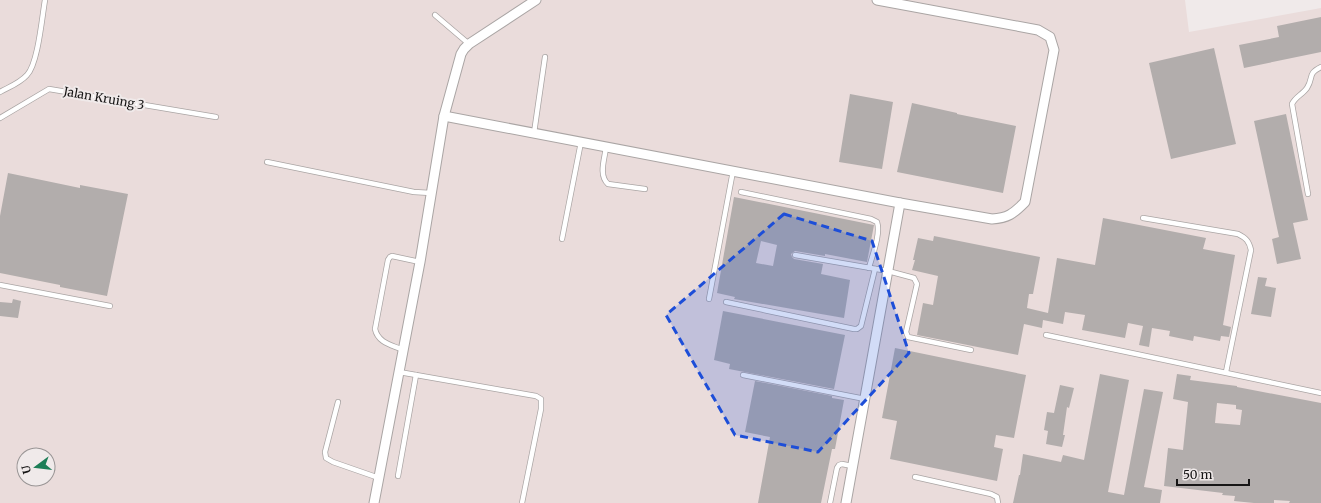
<svg xmlns="http://www.w3.org/2000/svg" width="1321" height="503" font-family="Merriweather,serif">
<style>
.built{fill:#eadcdb;fill-rule:evenodd}
.building{fill:#b2adac;fill-rule:evenodd}
.lines{fill:none;stroke-linecap:round;stroke-linejoin:round}
.service-casing{stroke:#aaa5a4;stroke-width:6}
.minor-casing{stroke:#aaa5a4;stroke-width:11}
.service{stroke:#fff;stroke-width:4.5}
.minor{stroke:#fff;stroke-width:9}
.marked{fill:#1d4ed8;fill-opacity:0.2;stroke:#1d4ed8;stroke-width:3;stroke-dasharray:8 5;stroke-linejoin:round}
.labels{text-anchor:middle;dominant-baseline:central;stroke-width:4;stroke-linejoin:round;paint-order:stroke}
.street-label{font-size:12px;fill:#171616;stroke:#f0eaea}
</style>
<rect width="100%" height="100%" fill="#f0eaea"/>
<path class="built" d="M0,0H1185L1189,32L1321,8V503H0ZM24,455H48V479H24Z"/>
<g class="building">
<polygon points="1321,17 1321,52 1244,68 1239,45 1279,37 1277,26"/>
<polygon points="1214,48 1236,144 1171,159 1149,63"/>
<polygon points="850,94 893,102 882,169 839,162"/>
<polygon points="912,103 957,113 957,114 1016,126 1003,193 897,172"/>
<polygon points="1286,114 1308,220 1293,223 1301,259 1277,264 1272,239 1279,237 1254,121"/>
<polygon points="8,173 80,188 80,185 128,194 107,296 60,287 60,285 0,273 0,216"/>
<path d="M734,197L874,225L867,262L825,254V256L795,251L791,254L792,257L794,259L823,264L821,274L850,280L844,318L734,299L735,297L717,293ZM761,241L777,245L773,266L756,263Z"/>
<polygon points="1103,218 1206,238 1203,249 1235,255 1223,325 1231,327 1229,337 1221,336 1220,341 1194,336 1193,341 1169,336 1170,331 1152,328 1149,347 1139,345 1143,326 1128,323 1125,338 1082,330 1085,315 1065,312 1063,324 1043,320 1042,328 1024,324 1018,355 917,335 923,303 933,305 938,276 912,270 915,260 913,260 918,238 933,241 934,236 1040,257 1033,294 1029,294 1027,308 1048,313 1057,258 1095,265"/>
<polygon points="1258,277 1267,278 1265,286 1276,288 1271,317 1251,314"/>
<polygon points="13,299 21,301 18,318 0,316 0,302 12,303"/>
<polygon points="723,311 845,335 834,389 729,369 730,364 714,360"/>
<polygon points="895,348 1026,375 1014,438 996,435 994,447 1003,449 997,481 890,459 897,421 882,418"/>
<polygon points="1100,374 1129,380 1108,492 1124,495 1144,389 1163,392 1144,487 1162,490 1160,503 1013,503 1019,475 1020,475 1023,454 1061,462 1063,455 1084,460"/>
<path d="M1177,374L1191,376L1190,380L1237,386V387L1321,403V503H1289L1290,501L1274,500V503H1254L1234,501L1235,496L1222,495L1223,493L1164,486L1168,448L1183,450L1188,402L1173,399ZM1217,403L1236,405V409L1242,410L1240,425L1215,423Z"/>
<polygon points="755,381 832,396 832,398 844,400 835,449 832,449 821,503 758,503 770,437 745,432"/>
<polygon points="1060,385 1074,388 1069,408 1067,407 1063,435 1065,435 1062,447 1046,444 1048,431 1044,430 1047,412 1054,413"/>
</g>
<g class="lines">
<defs>
<g id="service">
<polyline points="435,15 469,44"/>
<path d="M0,92C9,87 20,83 27,75C38,64 42,17 45,0"/>
<polyline points="0,118 49,89 216,117"/>
<polyline points="534,133 545,57"/>
<path d="M606,147C605,158 598,175 608,184L645,189"/>
<polyline points="267,162 414,192 431,193"/>
<path d="M741,192L871,219L877,222C881,234 872,256 869,268"/>
<path d="M1308,194L1292,104C1295,97 1303,94 1307,88C1314,77 1307,74 1321,67"/>
<path d="M1143,218L1238,234C1246,238 1249,241 1251,250L1226,372"/>
<polyline points="562,239 581,142"/>
<polyline points="795,255 888,271 914,278 917,284 906,332 908,337 971,350"/>
<polyline points="0,285 110,306"/>
<polyline points="709,299 733,171"/>
<polyline points="726,302 854,329 857,329 861,326 875,269"/>
<polyline points="1046,335 1321,393"/>
<path d="M403,350C392,345 378,343 375,329L388,260L390,257L392,256L420,262"/>
<polyline points="399,372 536,396 541,399 541,409 522,503"/>
<polyline points="743,375 865,399"/>
<polyline points="338,402 325,452 326,458 333,462 379,478"/>
<polyline points="398,476 416,375"/>
<polyline points="915,477 991,494 997,497 998,503"/>
<polyline points="830,503 837,468 839,465 842,464 852,466"/>
</g>
<g id="minor">
<path d="M444,116L900,203L992,219C1008,218 1013,214 1025,202L1054,50L1050,37L1038,30L877,0"/>
<polyline points="374,503 420,262 444,116 461,54 464,49 469,44 536,0"/>
<polyline points="846,503 900,203"/>
</g>
</defs>
<use href="#service" class="service-casing"/>
<use href="#minor" class="minor-casing"/>
<use href="#service" class="service"/>
<use href="#minor" class="minor"/>
</g>
<path class="marked" d="M784,214L872,241L909,353L818,452L735,435L666,315Z"/>
<g class="labels">
<g class="street-label">
<text transform="translate(104 98) rotate(10)">Jalan Kruing 3</text>
</g>
</g>
<g transform="translate(36 467) rotate(255)"><circle r="19" fill="#f0eaea" stroke="#999595"/>
<path d="M0-3L7 15L0 10L-7 15Z" fill="#1d7e57"/>
<text y="-6" font-size="11" font-weight="bold" text-anchor="middle" fill="#171616">U</text>
</g>
<path d="M1177 479v6h72v-6" fill="none" stroke="#171616" stroke-width="2"/>
<text x="1183" y="479" font-size="12" fill="#171616" stroke="#f0eaea" stroke-width="3" paint-order="stroke">50 m</text>
</svg>
